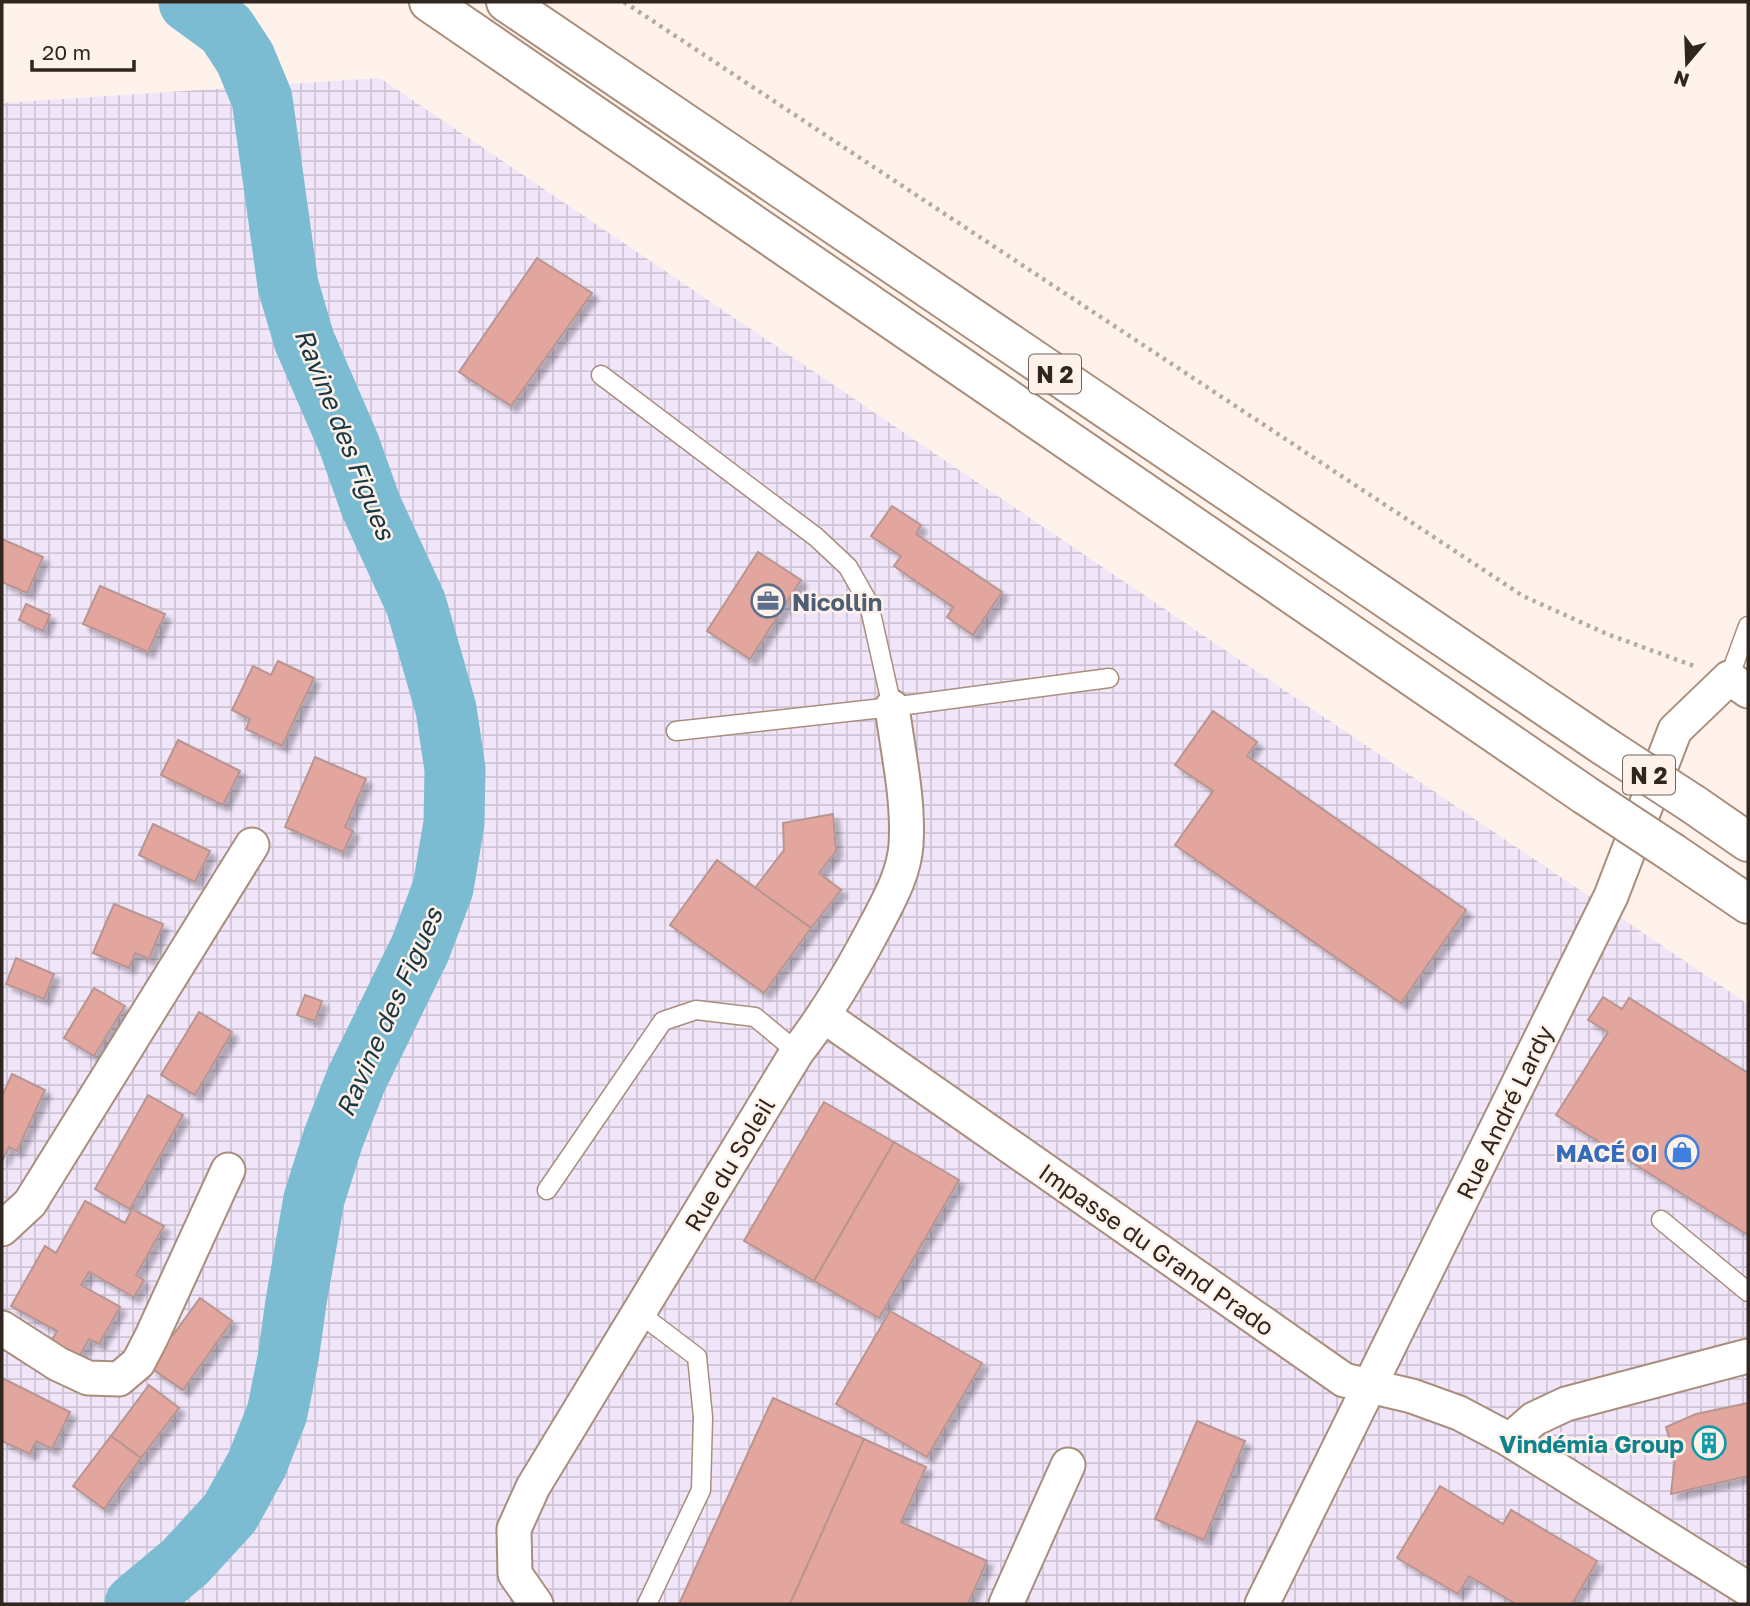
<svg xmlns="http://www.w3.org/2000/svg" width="1750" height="1606" font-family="'Golos Text',sans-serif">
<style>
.industrial{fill:url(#industrial-grid)}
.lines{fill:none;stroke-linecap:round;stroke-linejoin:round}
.river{stroke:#7cbcd3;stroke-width:61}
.building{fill:#e3a69e;stroke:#b89591;stroke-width:2;filter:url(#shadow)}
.lane-casing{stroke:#aa8e7c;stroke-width:21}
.street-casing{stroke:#aa8e7c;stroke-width:37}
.highway-casing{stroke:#aa8e7c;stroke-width:42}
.path{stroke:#b6aaa3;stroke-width:4.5;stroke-dasharray:3.5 5;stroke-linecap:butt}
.lane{stroke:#fff;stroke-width:18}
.street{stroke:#fff;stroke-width:33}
.highway{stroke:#fff;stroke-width:38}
.highway-bridge-casing{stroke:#aa8e7c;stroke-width:42;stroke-linecap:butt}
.highway-bridge{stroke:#fff;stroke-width:38}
.labels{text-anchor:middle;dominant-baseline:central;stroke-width:5;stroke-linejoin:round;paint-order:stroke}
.shield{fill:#fef2ea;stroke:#6e635c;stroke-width:2}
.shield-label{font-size:23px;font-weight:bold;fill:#31261f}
.service-label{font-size:24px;font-weight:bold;fill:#4e5e75;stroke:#fef2ea;text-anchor:start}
.street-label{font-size:24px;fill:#31261f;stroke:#fef2ea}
.shop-label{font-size:24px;font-weight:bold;fill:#366cbe;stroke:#fef2ea;text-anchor:end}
.culture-label{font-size:24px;font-weight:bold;fill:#0d838f;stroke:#fef2ea;text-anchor:end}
.water-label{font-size:26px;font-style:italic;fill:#183742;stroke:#fef2ea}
</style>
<defs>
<pattern id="industrial-grid" width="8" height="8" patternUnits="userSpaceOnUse" patternTransform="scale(1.75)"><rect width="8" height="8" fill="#f1e5fa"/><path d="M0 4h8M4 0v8" fill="none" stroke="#cfc4d6"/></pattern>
<filter id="shadow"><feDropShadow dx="6" dy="6" stdDeviation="2" flood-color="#0004"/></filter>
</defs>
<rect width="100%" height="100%" fill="#fef2ea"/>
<polygon class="industrial" points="380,78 1748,1004 1748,1604 2,1604 2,103"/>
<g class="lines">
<polyline class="river" points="135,1604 185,1562 230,1513 257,1464 277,1413 288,1359 296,1302 314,1199 333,1139 356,1080 420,949 443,888 454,823 455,769 446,709 416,604 371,506 349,444 304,340 288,285 262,99 245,58 226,29 189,2"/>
</g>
<g class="building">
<polygon points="537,258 592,293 511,406 459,372"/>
<polygon points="892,506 921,525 916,534 1002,592 973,635 947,617 953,607 894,566 901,556 871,536"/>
<polygon points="2,539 43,557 27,593 2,582"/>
<polygon points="758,552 801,580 750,659 707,631"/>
<polygon points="100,586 165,614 148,652 83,624"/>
<polygon points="26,604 50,615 43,631 19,620"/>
<polygon points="278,661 314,678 282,746 246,729 250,719 232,710 253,666 271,675"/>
<polygon points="1213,711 1257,742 1247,756 1466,910 1401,1003 1175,845 1213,791 1175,765"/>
<polygon points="178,740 240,771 223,805 161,775"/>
<polygon points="315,757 366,779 345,827 353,831 343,852 285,827"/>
<polygon points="833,814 836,851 819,873 841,890 811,928 755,888 784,850 783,823"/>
<polygon points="153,824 210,851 195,882 139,855"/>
<polygon points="717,860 811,928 764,993 670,925"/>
<polygon points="114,904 163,924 149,959 135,953 129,968 93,953"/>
<polygon points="16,958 54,974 44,999 6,984"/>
<polygon points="94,988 125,1006 94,1056 64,1038"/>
<polygon points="305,995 322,1001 315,1021 297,1015"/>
<polygon points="1603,997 1622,1009 1629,998 1748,1073 1748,1235 1556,1115 1608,1032 1588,1020"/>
<polygon points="199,1012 232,1032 195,1095 161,1075"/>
<polygon points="12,1074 45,1090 17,1151 9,1147 2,1161 2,1096"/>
<polygon points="148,1095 183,1115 130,1209 95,1189"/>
<polygon points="824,1102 894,1142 814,1281 744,1241"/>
<polygon points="894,1142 959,1180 879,1318 814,1281"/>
<polygon points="85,1201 125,1223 132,1209 164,1226 136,1275 144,1280 134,1297 89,1272 81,1285 120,1307 99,1344 89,1339 79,1357 51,1342 57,1331 11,1306 45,1246 56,1253"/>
<polygon points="200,1298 232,1321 183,1390 151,1368 163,1328 173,1335"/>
<polygon points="890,1311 982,1363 927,1457 836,1404"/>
<polygon points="2,1378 70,1412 52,1449 36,1441 30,1454 2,1441"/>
<polygon points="149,1385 179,1408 141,1458 111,1436"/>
<polygon points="773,1398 864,1439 790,1604 679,1604"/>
<polygon points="1748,1403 1748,1476 1671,1494 1675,1458 1666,1427 1696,1414"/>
<polygon points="1197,1421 1245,1441 1204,1540 1155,1519"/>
<polygon points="111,1436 141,1458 104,1509 73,1486"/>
<polygon points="864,1439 926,1467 901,1522 987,1561 968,1604 790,1604"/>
<polygon points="1440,1486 1503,1524 1511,1510 1597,1561 1572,1604 1516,1604 1469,1576 1458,1594 1397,1558"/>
</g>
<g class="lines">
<defs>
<g id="lane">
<polyline points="601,375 816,537 848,567 869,604 892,707"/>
<polyline points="1729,678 1748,626"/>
<polyline points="676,731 892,707 1109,678"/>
<polyline points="547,1190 663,1021 696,1010 755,1017 797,1052"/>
<polyline points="1661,1220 1748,1292"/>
<polyline points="639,1313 697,1357 703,1417 701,1490 647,1604"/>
</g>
<g id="street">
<polyline points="824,1016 1344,1380 1412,1396 1459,1413 1510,1440 1748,1589"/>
<polyline points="2,1229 30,1203 252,845"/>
<polyline points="2,1328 58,1364 88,1378 119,1379 138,1363 151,1338 228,1170"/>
<polyline points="1510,1440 1534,1419 1566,1404 1748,1356"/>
<path d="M536,1604L515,1574L514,1529L533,1487L797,1052C828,1012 853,969 876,925C889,900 904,874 906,845C909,800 898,752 892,707"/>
<polyline points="1006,1604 1068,1465"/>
<polyline points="1262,1604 1611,896 1675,730 1729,678 1748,691"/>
</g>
<g id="highway">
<polyline points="429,2 1585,795"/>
<polyline points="506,2 1604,746"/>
<polyline points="1693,804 1748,842"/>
<polyline points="1673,853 1748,904"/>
</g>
</defs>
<use href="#lane" class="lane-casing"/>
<use href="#street" class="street-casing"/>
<use href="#highway" class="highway-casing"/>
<polyline class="path" points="624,2 1523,596 1607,634 1694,666"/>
<use href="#lane" class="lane"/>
<use href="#street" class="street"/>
<use href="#highway" class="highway"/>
<defs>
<g id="highway-bridge">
<polyline points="1604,746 1693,804"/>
<polyline points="1585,795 1673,853"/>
</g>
</defs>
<use href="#highway-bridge" class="highway-bridge-casing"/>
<use href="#highway-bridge" class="highway-bridge"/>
</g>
<defs>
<symbol id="office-ring" viewBox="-11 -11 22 22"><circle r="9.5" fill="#fef2ea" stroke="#5c6f8a" stroke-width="1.5"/><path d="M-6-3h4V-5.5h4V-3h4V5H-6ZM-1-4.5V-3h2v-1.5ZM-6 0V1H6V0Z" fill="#5c6f8a"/></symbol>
<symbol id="shop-ring" viewBox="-11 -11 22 22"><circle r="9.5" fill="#fef2ea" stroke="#3f7fe0" stroke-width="1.5"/><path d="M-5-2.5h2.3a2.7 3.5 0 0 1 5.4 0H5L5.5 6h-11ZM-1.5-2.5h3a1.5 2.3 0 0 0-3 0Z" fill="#3f7fe0"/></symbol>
<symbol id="building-ring" viewBox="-11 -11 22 22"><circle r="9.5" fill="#fef2ea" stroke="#0f9aa8" stroke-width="1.5"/><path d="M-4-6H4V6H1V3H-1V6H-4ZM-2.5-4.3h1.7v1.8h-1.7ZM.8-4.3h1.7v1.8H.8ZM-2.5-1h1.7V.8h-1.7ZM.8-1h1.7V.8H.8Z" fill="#0f9aa8"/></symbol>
</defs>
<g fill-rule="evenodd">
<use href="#office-ring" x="749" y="582" width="38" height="38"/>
<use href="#shop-ring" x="1663" y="1133" width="38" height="38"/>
<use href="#building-ring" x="1690" y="1424" width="38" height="38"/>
</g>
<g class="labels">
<g class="shield">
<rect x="1029" y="354.5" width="52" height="39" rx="5"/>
<rect x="1623" y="755.5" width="52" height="39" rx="5"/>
</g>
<g class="shield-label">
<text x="1055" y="374">N 2</text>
<text x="1649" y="775">N 2</text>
</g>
<g class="service-label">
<text x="792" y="601">Nicollin</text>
</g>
<g class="street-label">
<text transform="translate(1504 1112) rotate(-64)">Rue André Lardy</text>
<text transform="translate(729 1164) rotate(-59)">Rue du Soleil</text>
<text transform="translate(1157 1249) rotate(35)">Impasse du Grand Prado</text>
</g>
<g class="shop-label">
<text x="1658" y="1152">MACÉ OI</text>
</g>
<g class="culture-label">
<text x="1684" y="1443">Vindémia Group</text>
</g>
<g class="water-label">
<text transform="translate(345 434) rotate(68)">Ravine des Figues</text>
<text transform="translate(389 1012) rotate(-66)">Ravine des Figues</text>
</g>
</g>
<rect width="1750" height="1606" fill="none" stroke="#31261f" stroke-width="7"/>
<g transform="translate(1687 63) rotate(199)" stroke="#fef2ea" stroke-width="5" paint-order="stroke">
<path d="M0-5L12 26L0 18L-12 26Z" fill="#31261f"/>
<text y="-10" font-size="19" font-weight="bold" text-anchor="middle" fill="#31261f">N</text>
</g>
<path d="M32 60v10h102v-10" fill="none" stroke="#31261f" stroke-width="3.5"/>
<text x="42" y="60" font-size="21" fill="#31261f" stroke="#fef2ea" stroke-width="5" paint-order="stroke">20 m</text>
</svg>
